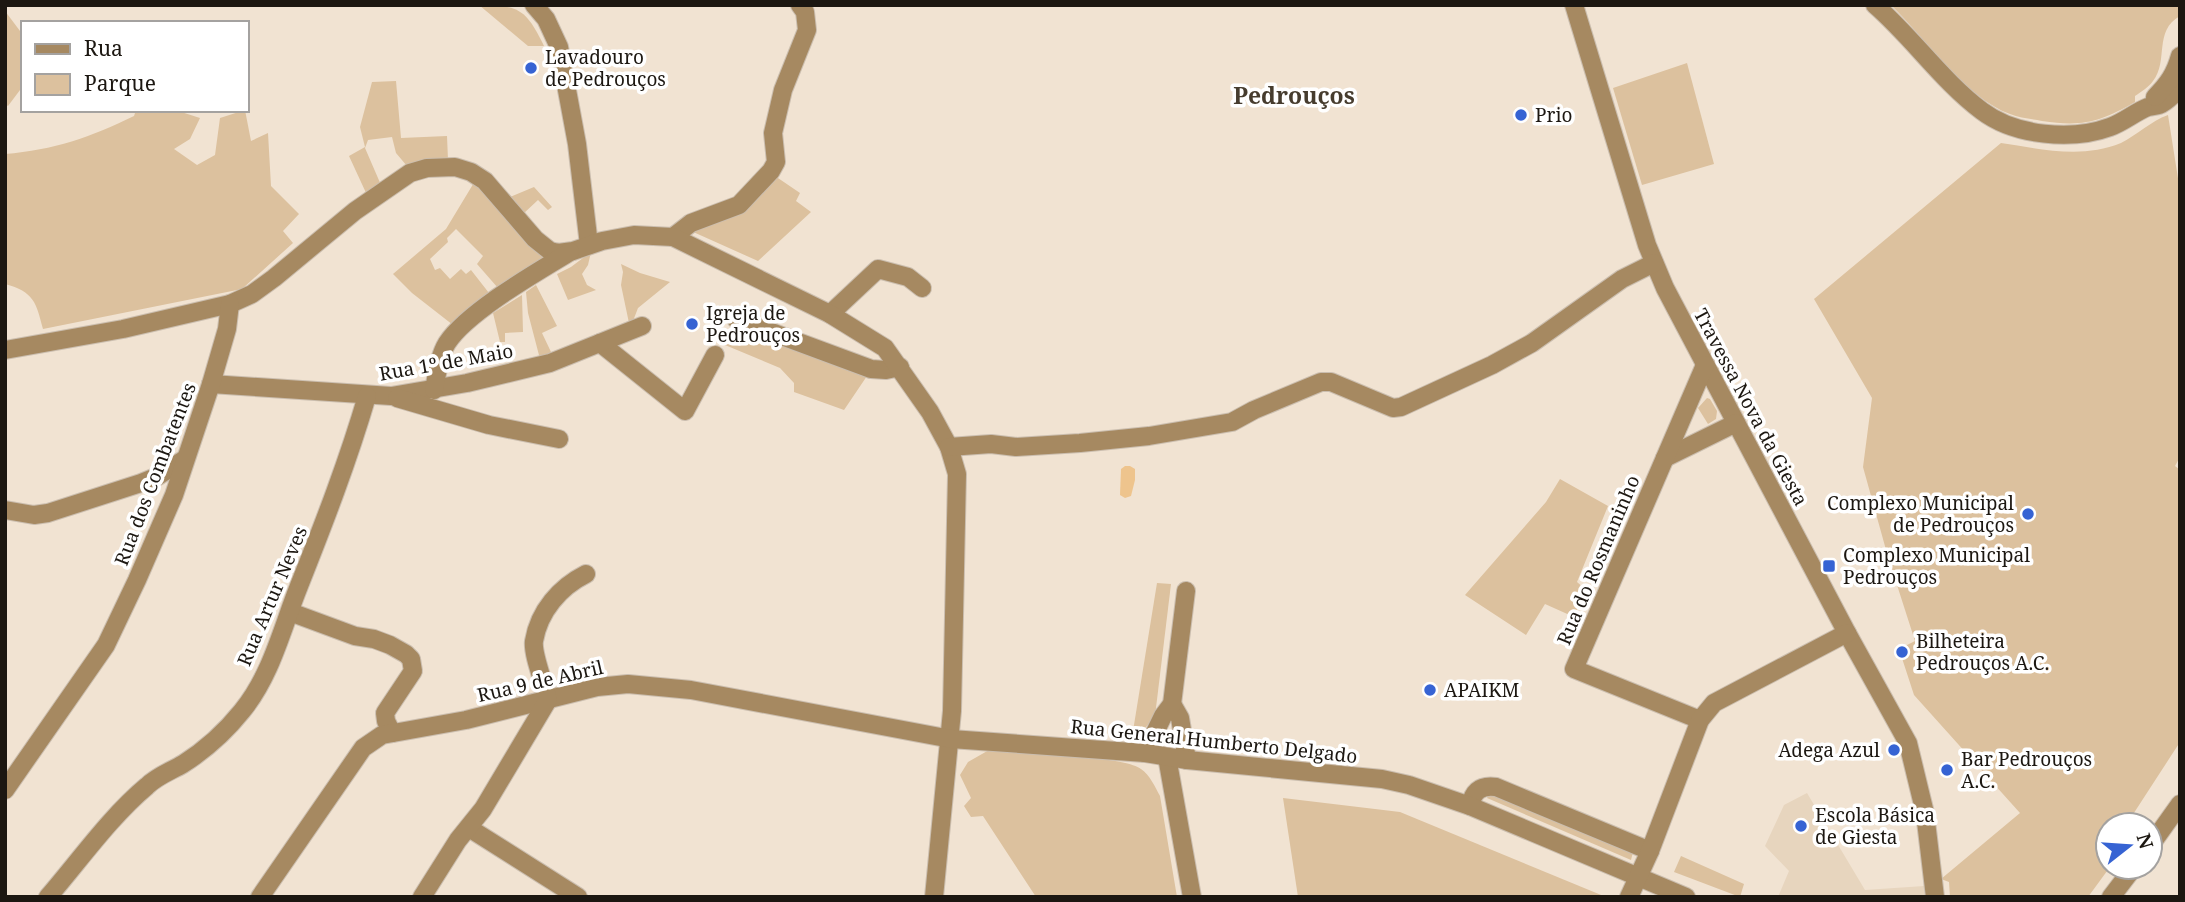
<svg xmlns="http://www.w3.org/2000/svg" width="2185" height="902" font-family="'Noto Serif',serif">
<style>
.built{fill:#e7d5be}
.green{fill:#dcc19e}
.water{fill:#eec48d}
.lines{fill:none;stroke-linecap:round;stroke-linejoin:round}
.minor-casing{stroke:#cbbeaf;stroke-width:20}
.minor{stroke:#a68961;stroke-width:18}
.poi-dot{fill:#3663d3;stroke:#fff;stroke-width:2.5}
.labels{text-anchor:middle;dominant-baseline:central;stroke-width:7;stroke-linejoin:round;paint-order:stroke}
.poi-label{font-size:19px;fill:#1c1711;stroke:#fff;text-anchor:start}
.street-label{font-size:19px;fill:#1c1711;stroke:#fff}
.quarter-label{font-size:23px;font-weight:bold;fill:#463c2e;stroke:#fff}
</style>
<rect width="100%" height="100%" fill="#f1e3d2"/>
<polygon class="built" points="1807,793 1865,890 1924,886 1925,897 1778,897 1789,871 1765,846 1784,805"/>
<g class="green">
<path d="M479,5C520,5 526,10 544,46H528Z"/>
<path d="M1891,5H2180V16C2153,31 2169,61 2153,81C2149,87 2141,92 2135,96V102C2100,122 2083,127 2042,121C2032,119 2020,118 2010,114C1967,99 1925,38 1891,5Z"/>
<polygon points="5,11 23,35 23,86 8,106 5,104"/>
<polygon points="1687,63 1714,164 1642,185 1613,88"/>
<polygon points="396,81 401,138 447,136 448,160 407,166 396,153 392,137 368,140 365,148 381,185 367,195 349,156 365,147 360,127 372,82"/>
<path d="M136,110H175L200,118L190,139L174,149L197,165L215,155L220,118L245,110L251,141L268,133L271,186L299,214L283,231L293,243L242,289L43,329C36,302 34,292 5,284V154C54,150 91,137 134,116Z"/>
<path d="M2168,115L2180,191V457L2175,466L2180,470V742L2130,819L2135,825H2108V867H2110L2088,897H1950L1949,882L1941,879L2020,813L1914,695L1899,649L1915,641L1888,557L1863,467L1872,398L1814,299L2001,143C2041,149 2082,159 2121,143C2137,135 2151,121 2168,115Z"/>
<polygon points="775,176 800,193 796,201 811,212 758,261 691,231"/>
<polygon points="475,181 543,258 538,265 498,288 477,264 483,256 456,229 447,238 448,242 430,259 435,270 440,268 450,279 461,269 466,274 471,270 489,293 453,325 412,293 393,274 446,229"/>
<polygon points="534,187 552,207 548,210 538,200 523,214 510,197"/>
<polygon points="591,252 588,265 582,274 587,285 596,290 568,300 557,274 571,267"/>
<polygon points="621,264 640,273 670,282 638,308 633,321 629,323 621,285 623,272"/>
<polygon points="536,285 557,326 542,333 551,352 540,359 528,313 526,292"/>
<polygon points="522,295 523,332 505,333 505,342 500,342 493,313"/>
<polygon points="743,328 867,376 844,410 794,392 794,383 780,368 725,345"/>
<polygon points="1707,398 1710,399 1717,411 1716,419 1708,424 1698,408"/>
<polygon points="1560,479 1608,506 1577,582 1585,589 1574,617 1545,604 1526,635 1465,595 1546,502"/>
<polygon points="1157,583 1171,584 1155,716 1146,727 1138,732 1133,731"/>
<path d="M989,750C1018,753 1122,755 1141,769C1150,775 1155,787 1160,796L1177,897H1036L983,816L971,817L964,806L971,798L960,775L968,762Z"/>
<polygon points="1490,792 1633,852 1631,860 1487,798"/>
<polygon points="1283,798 1400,812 1606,897 1298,897"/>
<polygon points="1681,856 1744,884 1740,897 1674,872"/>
</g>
<polygon class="water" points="1125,466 1130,466 1135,469 1135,480 1131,496 1125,498 1120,495 1121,469"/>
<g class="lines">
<defs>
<g id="minor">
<polyline points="534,5 546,19 559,47 577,144 589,245"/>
<polyline points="1574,5 1647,245 1665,288 1847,633 1908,743 1925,813 1935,897"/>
<path d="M1875,5C1913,38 1942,81 1982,111C2015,136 2072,141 2110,127C2124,122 2135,112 2148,107C2152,106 2156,106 2159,105C2167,102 2173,94 2180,89"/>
<path d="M2155,97C2168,84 2175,74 2180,56"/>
<polyline points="673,237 691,223 739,205 771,171 776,162 773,133 783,90 807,30 805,12 800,5"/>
<polyline points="830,314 878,269 908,277 922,288"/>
<polyline points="736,319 871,369 886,370 900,367"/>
<polyline points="600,343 685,411 715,355"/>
<polyline points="5,350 123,329 230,304 252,294 274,278 355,211 410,173 427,168 455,167 471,172 485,181 535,239 550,251 558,253 573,251 602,241 634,235 673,237 830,314 885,348 930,412 949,447 957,474 952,711 934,897"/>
<polyline points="211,384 391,396 467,383 550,363 642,326"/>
<path d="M434,390C437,374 439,356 447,343C467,312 537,272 570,252"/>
<polyline points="397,398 489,425 559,439"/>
<polyline points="949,447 991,444 1016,447 1080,443 1149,436 1232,422 1254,410 1321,382 1331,382 1393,408 1401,407 1492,365 1532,343 1622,279 1654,263"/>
<polyline points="1665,458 1736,423"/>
<polyline points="5,510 34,515 48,513 141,483 158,476 185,459"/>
<polyline points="290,612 355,636 374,639 390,645 406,654 411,659 413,671 385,713 386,721 392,733"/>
<polyline points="1172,704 1180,718 1187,760"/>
<polyline points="1700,720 1574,669 1705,365"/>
<polyline points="1145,753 1163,716 1172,704 1186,591"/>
<polyline points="1167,757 1192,897"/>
<polyline points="5,790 106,645 137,580 174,495 211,384 227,329 230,304"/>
<path d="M1470,806C1473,791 1481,785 1496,787L1650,851"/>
<polyline points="469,828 578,897"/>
<polyline points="2150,846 2180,804"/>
<path d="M48,897C80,860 110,817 147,786C157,776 171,771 183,764C205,750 226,731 242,711C272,674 282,628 299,586C324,523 348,461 367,396"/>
<polyline points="260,897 363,748 382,735 466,720 597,687 628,684 691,690 951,739 1145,753 1187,760 1382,779 1409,785 1470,806 1686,897"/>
<path d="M422,897L458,840L483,809L548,700C545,685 532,654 534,641C539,611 560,587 586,574"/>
<polyline points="1629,897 1650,851 1700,720 1714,703 1847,633"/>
<polyline points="2111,897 2134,867"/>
</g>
</defs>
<use href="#minor" class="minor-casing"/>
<use href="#minor" class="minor"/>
</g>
<g class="poi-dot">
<circle cx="531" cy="68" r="7"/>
<circle cx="1521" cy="115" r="7"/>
<circle cx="692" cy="324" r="7"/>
<circle cx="2028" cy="514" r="7"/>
<rect x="1822" y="559" width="14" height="14" rx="3.5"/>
<circle cx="1902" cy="652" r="7"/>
<circle cx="1430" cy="690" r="7"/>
<circle cx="1894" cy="750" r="7"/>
<circle cx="1947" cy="770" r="7"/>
<circle cx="1801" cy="826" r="7"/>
</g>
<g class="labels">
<g class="poi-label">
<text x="545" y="57">Lavadouro<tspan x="545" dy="22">de Pedrouços</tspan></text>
<text x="1535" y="115">Prio</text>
<text x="706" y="313">Igreja de<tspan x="706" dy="22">Pedrouços</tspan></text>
<text x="2014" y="503" text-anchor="end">Complexo Municipal<tspan x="2014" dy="22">de Pedrouços</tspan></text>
<text x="1843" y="555">Complexo Municipal<tspan x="1843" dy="22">Pedrouços</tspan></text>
<text x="1916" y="641">Bilheteira<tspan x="1916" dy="22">Pedrouços A.C.</tspan></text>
<text x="1444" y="690">APAIKM</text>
<text x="1880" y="750" text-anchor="end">Adega Azul</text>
<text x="1961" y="759">Bar Pedrouços<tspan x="1961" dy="22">A.C.</tspan></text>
<text x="1815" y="815">Escola Básica<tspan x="1815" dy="22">de Giesta</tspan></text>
</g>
<g class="street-label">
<text transform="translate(446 362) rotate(-10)">Rua 1º de Maio</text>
<text transform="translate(1751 407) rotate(62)">Travessa Nova da Giesta</text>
<text transform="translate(155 474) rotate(-69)">Rua dos Combatentes</text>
<text transform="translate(1598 560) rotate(-67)">Rua do Rosmaninho</text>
<text transform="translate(272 596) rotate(-67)">Rua Artur Neves</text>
<text transform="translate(540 681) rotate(-13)">Rua 9 de Abril</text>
<text transform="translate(1214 741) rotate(6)">Rua General Humberto Delgado</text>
</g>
<g class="quarter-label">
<text x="1294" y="95">Pedrouços</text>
</g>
</g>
<rect width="2185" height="902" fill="none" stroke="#1c1711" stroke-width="14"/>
<rect x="21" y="21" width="228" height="91" fill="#ffffff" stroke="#a4a2a0" stroke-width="2"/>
<rect x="35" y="44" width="35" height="10" fill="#a68961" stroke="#a4a2a0" stroke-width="2"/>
<text x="84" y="56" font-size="21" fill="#1c1711">Rua</text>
<rect x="35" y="74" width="35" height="21" fill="#dcc19e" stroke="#a4a2a0" stroke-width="2"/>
<text x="84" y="91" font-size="21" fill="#1c1711">Parque</text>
<g transform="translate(2129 846) rotate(73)"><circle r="33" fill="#ffffff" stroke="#a4a2a0" stroke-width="2"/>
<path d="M0-5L12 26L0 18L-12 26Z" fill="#3663d3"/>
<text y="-10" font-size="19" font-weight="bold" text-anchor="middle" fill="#1c1711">N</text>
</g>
</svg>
